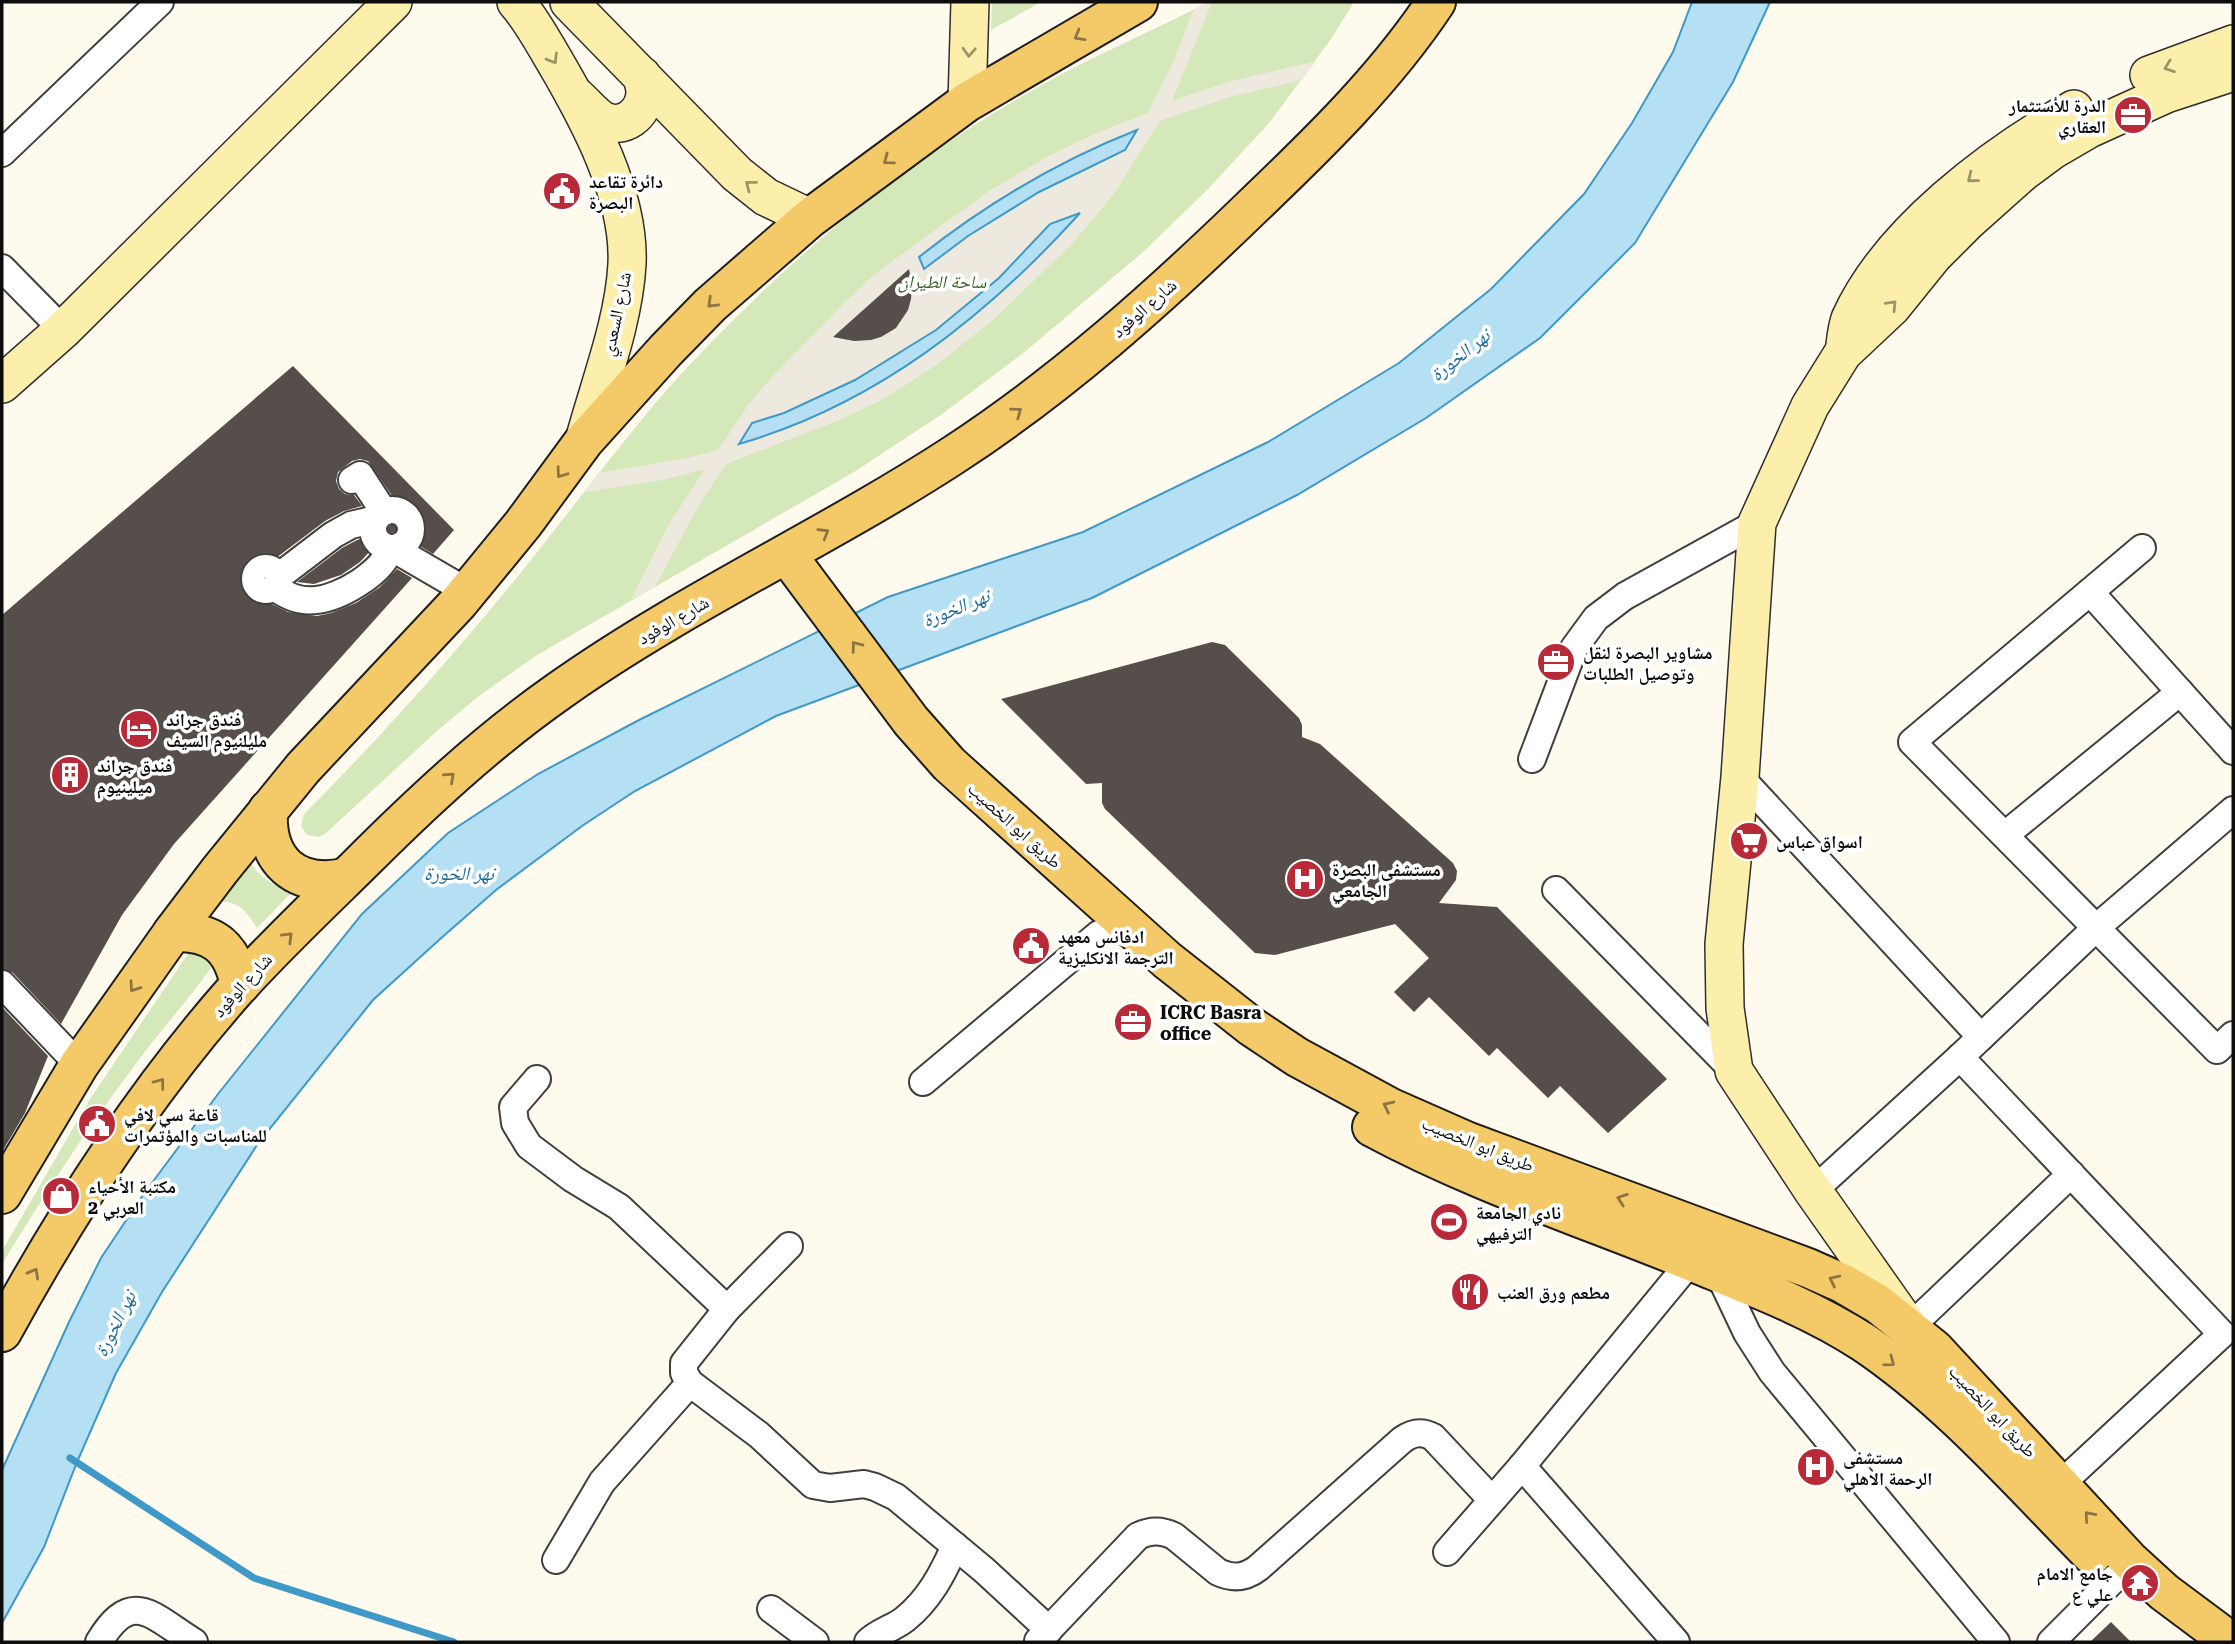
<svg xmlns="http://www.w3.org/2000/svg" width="2235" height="1644" font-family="'Roboto Serif','Noto Naskh Arabic',serif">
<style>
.green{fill:#d4e8b9}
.plaza{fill:#eee9de;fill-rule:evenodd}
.water{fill:#b5e0f4;stroke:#3e99c9;stroke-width:2}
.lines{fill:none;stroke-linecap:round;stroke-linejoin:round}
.stream{stroke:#3e99c9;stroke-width:7}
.building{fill:#564e4a}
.street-casing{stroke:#404040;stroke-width:30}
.secondary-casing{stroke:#2f2f2f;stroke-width:40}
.primary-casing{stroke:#1e1e1e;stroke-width:42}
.street{stroke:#fff;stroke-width:26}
.secondary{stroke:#fcefab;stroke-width:37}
.primary{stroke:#f4ca69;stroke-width:38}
.oneway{stroke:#8c7540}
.oneway2{stroke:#9c956c}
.labels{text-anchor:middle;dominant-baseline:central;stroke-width:7;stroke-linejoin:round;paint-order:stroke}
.poi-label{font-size:18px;font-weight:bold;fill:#0d0d0d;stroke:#fff;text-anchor:start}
.park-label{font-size:18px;font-style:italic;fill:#326320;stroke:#fff}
.street-label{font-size:18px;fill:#0d0d0d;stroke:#fff}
.water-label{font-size:19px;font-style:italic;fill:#1b6a9b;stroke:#fff}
</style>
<rect width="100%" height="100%" fill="#fefaee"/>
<g class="green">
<polygon points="992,2 1041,2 991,30"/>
<path d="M1208,2H1354L1331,39L1270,122L1208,189L1142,253L1022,354L942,414L854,472L537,655L479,696L438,730L325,834L319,837L307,835L301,826L304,814C380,738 451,658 519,575C564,519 607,461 653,406C685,368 720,333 756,298C847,210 952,132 1064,73C1111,48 1161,27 1208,2Z"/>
<path d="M249,857C257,879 273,884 292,892L257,928C247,912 239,900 217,902Z"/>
<path d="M195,950L212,962L211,968C186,1003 157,1034 132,1069C85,1131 43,1197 2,1264V1251L90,1099L188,954Z"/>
</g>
<path class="plaza" d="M1208,2H1212L1172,101L1228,82L1316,61L1302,80L1230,97L1160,121L1115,192L1074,242L992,321L935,366L884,399L837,421L726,464L699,505L655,587L631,600L669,524L705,469L663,480L585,492L599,473L688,458L718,450L748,405L771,378L845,302L876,273L989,191L1045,158L1096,133L1148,113L1174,60L1194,9ZM1136,131L1125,150L1039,192L968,236L924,268L936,243L990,206L1028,182ZM1078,215L1006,290L944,341L904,368L823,412L740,443L753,423L784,413L855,380L936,330L999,278L1050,224Z"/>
<g class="water">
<polygon points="1692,2 1770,2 1733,82 1635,243 1540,338 1426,418 1297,495 1092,598 776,716 635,791 582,826 496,890 439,940 373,1000 259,1142 162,1292 116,1373 77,1462 44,1547 2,1623 2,1470 69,1322 101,1258 143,1195 218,1094 362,914 448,833 538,774 639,720 888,597 1083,532 1268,442 1399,363 1491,289 1584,194 1632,123 1673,52"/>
<path d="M1137,130L1125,150L1039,192L968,236L924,269L919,257C986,204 1058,161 1137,130Z"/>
<path d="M1080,213C985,318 876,404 739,444L752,423L784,413L855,380L936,330L999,278L1050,224Z"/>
</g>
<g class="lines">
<polyline class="stream" points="70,1458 254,1578 454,1642"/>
</g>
<g class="building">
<polygon points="909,269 912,286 911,299 908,310 896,328 881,337 871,340 854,341 833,337"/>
<polygon points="293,366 454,530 433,554 415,543 413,537 406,532 388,533 380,536 372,549 360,562 341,575 314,584 297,582 342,548 357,540 380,534 398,519 400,511 397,503 368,461 360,459 352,461 338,472 336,481 339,489 345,494 354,495 362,506 344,511 325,521 268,564 258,585 260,595 270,603 288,612 317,616 331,613 356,603 380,587 397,569 412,578 174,844 122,915 61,1024 13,973 2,969 2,615"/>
<polygon points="1212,642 1225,645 1299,718 1302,725 1302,737 1320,744 1453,863 1457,871 1456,880 1439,903 1497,907 1667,1079 1608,1133 1560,1086 1548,1098 1497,1048 1489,1056 1429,997 1414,1012 1394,992 1429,958 1395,924 1275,955 1255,953 1105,809 1102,803 1102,783 1086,784 1001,699"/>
<polygon points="2,1007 48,1056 25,1113 2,1152"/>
<polygon points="2111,1622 2131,1642 2090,1642"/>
</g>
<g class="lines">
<defs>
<g id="street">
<polyline points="2,153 160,2"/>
<polyline points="2,268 63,330"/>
<polyline points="352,480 360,475 384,512"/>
<circle cx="392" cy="529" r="19"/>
<polyline points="400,546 401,553 468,592"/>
<polyline points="2142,548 1912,742 2217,1050 2233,1035"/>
<circle cx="266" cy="579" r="11"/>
<polyline points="278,577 333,535 351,525 376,519"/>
<path d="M274,587C287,596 299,602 316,600C340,598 384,572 390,548"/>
<polyline points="2090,592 2233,751"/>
<polyline points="1532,759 1574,648 1596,618 1625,596 1757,523"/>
<polyline points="1740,777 1981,1037"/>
<polyline points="2005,835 2180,692"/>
<polyline points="1556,890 1734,1071"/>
<polyline points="2,984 79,1065"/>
<polyline points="1960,1057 2222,1334 2049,1495"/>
<polyline points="537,1079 513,1107 515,1123 529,1146 573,1179 619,1207 727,1309"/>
<polyline points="923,1082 1099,934"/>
<polyline points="1813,1191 1960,1057 2097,927 2233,810"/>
<polyline points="789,1246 727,1309 684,1363 684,1373 690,1383 759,1435 813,1485 830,1488 864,1484 875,1487 896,1497 984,1570 1049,1630"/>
<polyline points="1718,1272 1747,1333 1772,1372 1996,1642"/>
<polyline points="1909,1328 2071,1174"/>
<polyline points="1522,1466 1676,1642"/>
<polyline points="1447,1552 1522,1466 1691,1261"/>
<polyline points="556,1560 602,1482 690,1383"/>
<polyline points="771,1609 815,1642"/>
<path d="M1038,1641L1138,1536C1151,1530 1161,1530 1174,1536L1218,1572C1233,1579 1245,1578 1258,1568L1402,1440C1413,1432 1422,1431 1433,1437L1492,1500"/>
<path d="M99,1642C132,1587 152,1616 194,1642"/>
<path d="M868,1642C878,1632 894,1628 905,1619C929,1600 943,1573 955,1546"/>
<polyline points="2051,1642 2115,1578"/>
</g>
<g id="secondary">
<path d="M516,2C531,19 542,40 554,60C588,118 630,195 627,264C624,322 599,385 584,441"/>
<polyline points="569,2 737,174 766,197 810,218"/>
<polyline points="2149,75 2233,44"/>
<path d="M577,97C585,104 593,114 602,120C623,131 644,114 645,93C645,87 643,81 642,76"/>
<polyline points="967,102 970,2"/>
<path d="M1845,345C1846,337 1847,327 1850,319C1889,232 1993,155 2074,109"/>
<polyline points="2,384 63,330 393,2"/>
<polyline points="1906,1323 1813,1191 1734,1071 1725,1008 1724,944 1740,777 1757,523 1810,406 1843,353 1892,307 1934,255 1967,222 2022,173 2053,150 2089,129 2166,94 2233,72"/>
</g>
<g id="primary">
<polyline points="787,555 911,721 949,764 1167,960 1252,1027 1297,1057 1391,1108 1466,1141 1808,1268 1844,1284 1878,1304 1934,1349 2129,1560 2164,1592 2231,1642"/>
<path d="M268,810C265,861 295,888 345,878"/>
<path d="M173,932C213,931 232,946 240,985"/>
<path d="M1372,1127C1480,1185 1597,1222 1710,1269C1762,1290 1815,1311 1863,1342C1948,1399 2020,1482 2092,1555"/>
<polyline points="2,1194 79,1065 173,932 220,870 303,768 459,602 523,524 584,441 666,350 710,305 810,218 967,102 1138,2"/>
<path d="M2,1332C69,1209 144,1093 237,988C275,946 316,907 356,868C420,804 485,743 559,691C683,603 824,539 952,456C1061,385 1157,299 1250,209C1317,145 1385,79 1436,2"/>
</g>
</defs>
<use href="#street" class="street-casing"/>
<use href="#secondary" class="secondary-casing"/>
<use href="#primary" class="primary-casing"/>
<use href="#street" class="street"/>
<use href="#secondary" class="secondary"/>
<use href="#primary" class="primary"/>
</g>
<defs><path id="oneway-chevron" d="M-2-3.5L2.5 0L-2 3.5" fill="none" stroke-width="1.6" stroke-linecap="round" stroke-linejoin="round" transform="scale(1.75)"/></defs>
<g class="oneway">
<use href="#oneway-chevron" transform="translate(1079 36) rotate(150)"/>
<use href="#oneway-chevron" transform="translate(888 160) rotate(144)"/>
<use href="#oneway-chevron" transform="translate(712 303) rotate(136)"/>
<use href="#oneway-chevron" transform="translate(1017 412) rotate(-36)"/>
<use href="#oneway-chevron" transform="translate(561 473) rotate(126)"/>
<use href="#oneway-chevron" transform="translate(824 533) rotate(-31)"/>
<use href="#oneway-chevron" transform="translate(856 646) rotate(-127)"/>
<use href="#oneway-chevron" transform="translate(450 777) rotate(-42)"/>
<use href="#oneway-chevron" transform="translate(288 937) rotate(-45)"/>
<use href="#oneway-chevron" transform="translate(134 987) rotate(125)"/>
<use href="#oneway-chevron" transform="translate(160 1083) rotate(-53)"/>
<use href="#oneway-chevron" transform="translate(1388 1106) rotate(-154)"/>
<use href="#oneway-chevron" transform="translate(1622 1199) rotate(-160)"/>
<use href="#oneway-chevron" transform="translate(34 1273) rotate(-61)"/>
<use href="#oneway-chevron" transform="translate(1834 1280) rotate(-154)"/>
<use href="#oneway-chevron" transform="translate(1890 1362) rotate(37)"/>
<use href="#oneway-chevron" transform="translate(2089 1516) rotate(-131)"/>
</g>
<g class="oneway2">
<use href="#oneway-chevron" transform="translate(969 52) rotate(93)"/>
<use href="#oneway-chevron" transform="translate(553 59) rotate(59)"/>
<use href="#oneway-chevron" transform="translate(2169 67) rotate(160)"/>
<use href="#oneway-chevron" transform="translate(1972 178) rotate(141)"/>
<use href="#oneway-chevron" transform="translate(750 185) rotate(-142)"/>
<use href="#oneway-chevron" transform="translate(1892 305) rotate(-47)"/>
</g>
<defs>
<symbol id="office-disc" viewBox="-11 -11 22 22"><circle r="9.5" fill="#b92a39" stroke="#fff"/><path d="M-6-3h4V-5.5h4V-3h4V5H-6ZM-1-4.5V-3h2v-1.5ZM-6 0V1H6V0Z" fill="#fff"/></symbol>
<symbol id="civic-disc" viewBox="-11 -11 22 22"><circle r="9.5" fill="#b92a39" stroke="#fff"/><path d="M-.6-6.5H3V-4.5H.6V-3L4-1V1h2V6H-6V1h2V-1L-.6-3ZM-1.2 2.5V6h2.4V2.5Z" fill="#fff"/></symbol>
<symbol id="hotel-disc" viewBox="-11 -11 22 22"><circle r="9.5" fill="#b92a39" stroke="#fff"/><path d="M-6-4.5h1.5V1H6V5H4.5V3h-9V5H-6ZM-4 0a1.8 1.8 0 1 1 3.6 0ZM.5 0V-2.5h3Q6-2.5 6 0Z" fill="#fff"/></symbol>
<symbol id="building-disc" viewBox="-11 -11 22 22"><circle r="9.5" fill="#b92a39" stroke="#fff"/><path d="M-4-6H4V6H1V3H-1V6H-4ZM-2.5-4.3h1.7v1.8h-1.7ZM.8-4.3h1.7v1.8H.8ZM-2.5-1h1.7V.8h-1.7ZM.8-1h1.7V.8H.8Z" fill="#fff"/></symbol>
<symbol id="supermarket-disc" viewBox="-11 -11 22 22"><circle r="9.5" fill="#b92a39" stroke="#fff"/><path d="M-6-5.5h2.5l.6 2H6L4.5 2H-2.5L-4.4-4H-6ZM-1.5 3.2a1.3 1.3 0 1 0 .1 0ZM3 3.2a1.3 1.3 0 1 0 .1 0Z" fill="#fff"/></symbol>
<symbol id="hospital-disc" viewBox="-11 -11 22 22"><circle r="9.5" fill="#b92a39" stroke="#fff"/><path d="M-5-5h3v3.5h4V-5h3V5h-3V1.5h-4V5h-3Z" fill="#fff"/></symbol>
<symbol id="shop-disc" viewBox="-11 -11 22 22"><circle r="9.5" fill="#b92a39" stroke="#fff"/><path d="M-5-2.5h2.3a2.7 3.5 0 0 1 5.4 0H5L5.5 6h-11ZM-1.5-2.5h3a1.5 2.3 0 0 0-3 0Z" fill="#fff"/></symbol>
<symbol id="stadium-disc" viewBox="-11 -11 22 22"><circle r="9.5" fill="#b92a39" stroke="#fff"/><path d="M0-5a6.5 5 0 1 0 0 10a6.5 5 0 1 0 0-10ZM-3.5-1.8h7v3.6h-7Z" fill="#fff"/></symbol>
<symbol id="restaurant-disc" viewBox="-11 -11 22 22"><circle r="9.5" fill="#b92a39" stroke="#fff"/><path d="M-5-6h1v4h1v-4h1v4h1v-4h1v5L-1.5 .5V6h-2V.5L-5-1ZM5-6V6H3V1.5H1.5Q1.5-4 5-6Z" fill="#fff"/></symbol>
<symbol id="temple-disc" viewBox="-11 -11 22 22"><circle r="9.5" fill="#b92a39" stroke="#fff"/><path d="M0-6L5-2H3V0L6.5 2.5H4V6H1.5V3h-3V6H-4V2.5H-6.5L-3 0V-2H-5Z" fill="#fff"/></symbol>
</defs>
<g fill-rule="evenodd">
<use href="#office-disc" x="2111" y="93" width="44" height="44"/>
<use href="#civic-disc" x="540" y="169" width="44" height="44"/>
<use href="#office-disc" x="1534" y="640" width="44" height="44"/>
<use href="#hotel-disc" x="117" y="707" width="44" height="44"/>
<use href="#building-disc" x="48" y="753" width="44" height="44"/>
<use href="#supermarket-disc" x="1727" y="819" width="44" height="44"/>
<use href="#hospital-disc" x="1283" y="857" width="44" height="44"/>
<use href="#civic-disc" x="1009" y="924" width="44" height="44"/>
<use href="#office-disc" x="1111" y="1000" width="44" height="44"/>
<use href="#civic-disc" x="75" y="1102" width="44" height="44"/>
<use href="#shop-disc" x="39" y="1174" width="44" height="44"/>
<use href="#stadium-disc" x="1427" y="1200" width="44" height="44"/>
<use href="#restaurant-disc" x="1448" y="1270" width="44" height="44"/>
<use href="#hospital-disc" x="1794" y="1445" width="44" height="44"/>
<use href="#temple-disc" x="2118" y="1561" width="44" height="44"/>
</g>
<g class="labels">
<g class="poi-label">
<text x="2106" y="105" text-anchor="end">الدرة للأستثمار<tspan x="2106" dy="21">العقاري</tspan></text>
<text x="589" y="181">دائرة تقاعد<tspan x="589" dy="21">البصرة</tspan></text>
<text x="1583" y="652">مشاوير البصرة لنقل<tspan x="1583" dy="21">وتوصيل الطلبات</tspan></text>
<text x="166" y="719">فندق جراند<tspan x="166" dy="21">مليلنيوم السيف</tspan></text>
<text x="97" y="765">فندق جراند<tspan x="97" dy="21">ميلينيوم</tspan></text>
<text x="1776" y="841">اسواق عباس</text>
<text x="1332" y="869">مستشفى البصرة<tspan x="1332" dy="21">الجامعي</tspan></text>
<text x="1058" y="936">ادفانس معهد<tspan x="1058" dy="21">الترجمة الانكليزية</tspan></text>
<text x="1160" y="1012">ICRC Basra<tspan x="1160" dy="21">office</tspan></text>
<text x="124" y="1114">قاعة سي لافي<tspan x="124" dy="21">للمناسبات والمؤتمرات</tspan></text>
<text x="88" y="1186">مكتبة الأحياء<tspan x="88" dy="21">العربي 2</tspan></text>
<text x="1476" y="1212">نادي الجامعة<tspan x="1476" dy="21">الترفيهي</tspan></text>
<text x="1497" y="1292">مطعم ورق العنب</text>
<text x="1843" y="1457">مستشفى<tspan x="1843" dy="21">الرحمة الاهلي</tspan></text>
<text x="2113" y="1573" text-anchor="end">جامع الامام<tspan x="2113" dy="21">علي ع</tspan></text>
</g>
<g class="park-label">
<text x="942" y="281">ساحة الطيران</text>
</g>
<g class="street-label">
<text transform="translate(1144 308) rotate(-41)">شارع الوفود</text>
<text transform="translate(616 314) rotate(-78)">شارع السعدي</text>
<text transform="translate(673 620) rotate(-30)">شارع الوفود</text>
<text transform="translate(1015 825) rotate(42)">طريق ابو الخصيب</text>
<text transform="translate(242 985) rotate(-48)">شارع الوفود</text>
<text transform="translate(1478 1144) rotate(22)">طريق ابو الخصيب</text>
<text transform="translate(1993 1411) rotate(47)">طريق ابو الخصيب</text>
</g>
<g class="water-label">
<text transform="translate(1460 355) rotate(-39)">نهر الخورة</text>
<text transform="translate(956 608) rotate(-22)">نهر الخورة</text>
<text x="459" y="873">نهر الخورة</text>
<text transform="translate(115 1324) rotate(-64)">نهر الخورة</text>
</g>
</g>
<rect width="2235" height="1644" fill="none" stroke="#0d0d0d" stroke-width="7"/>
</svg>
